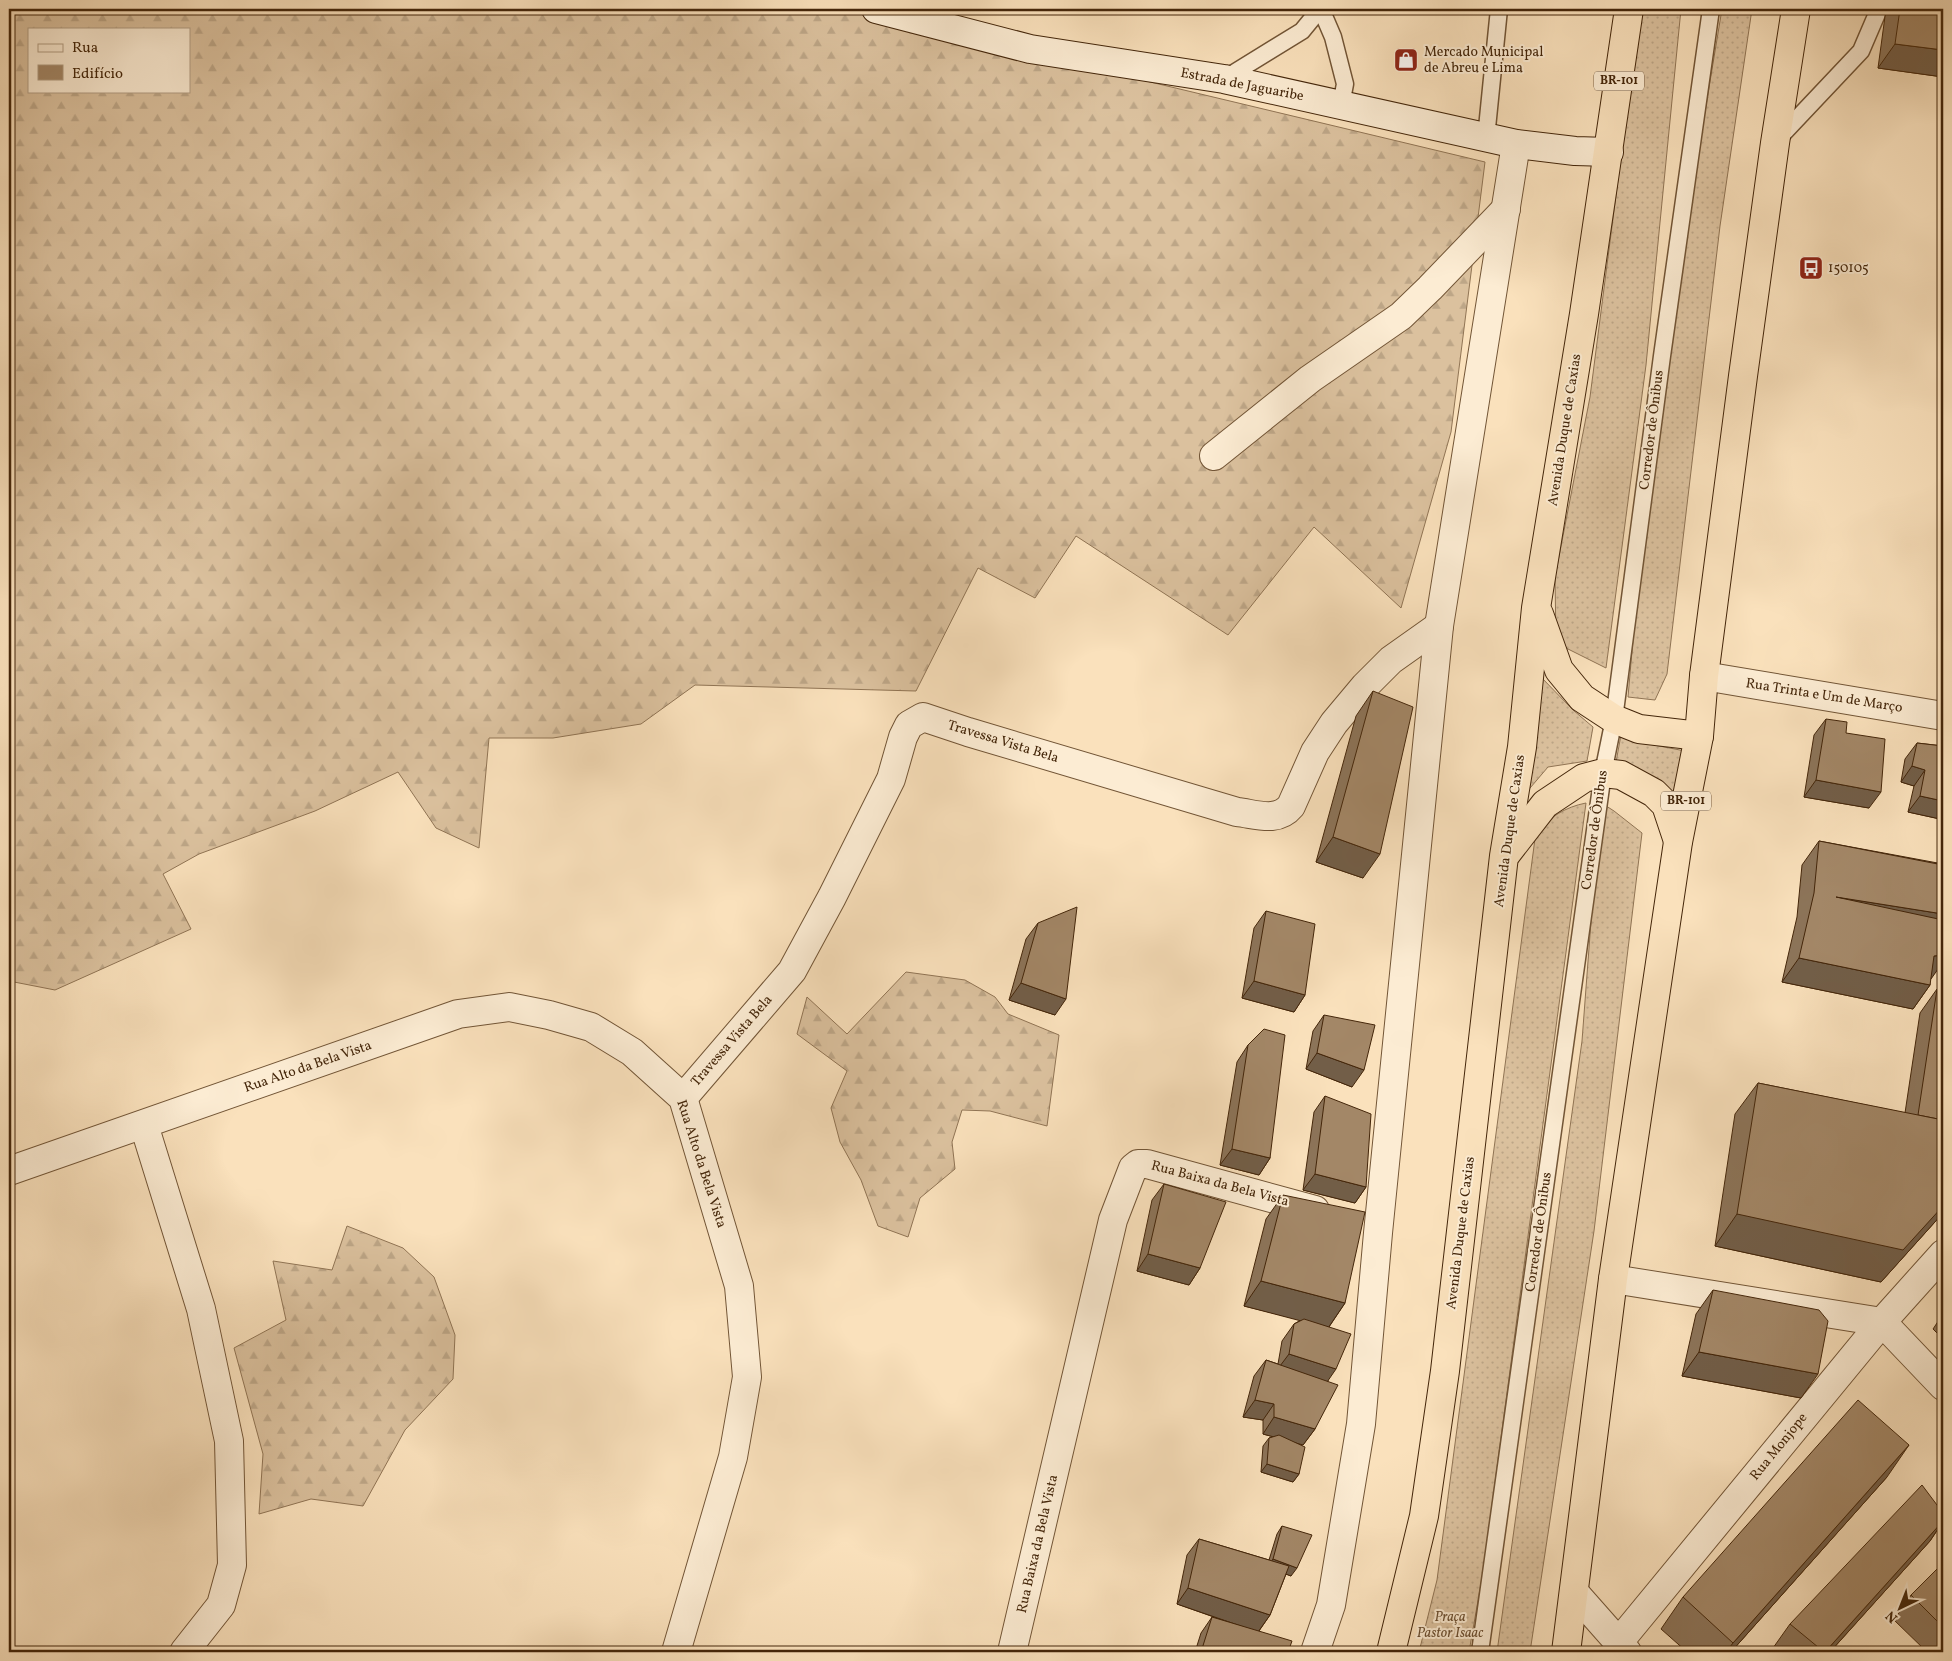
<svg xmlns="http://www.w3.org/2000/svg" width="1952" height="1661" font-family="Vollkorn,serif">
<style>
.grass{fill:url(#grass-dots);stroke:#907454}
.forest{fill:url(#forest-firs);stroke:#907454;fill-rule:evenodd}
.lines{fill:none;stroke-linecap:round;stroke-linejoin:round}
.lane-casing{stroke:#725536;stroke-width:19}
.street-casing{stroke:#725536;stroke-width:30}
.secondary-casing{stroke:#44260a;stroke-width:30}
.highway-casing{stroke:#44260a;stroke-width:30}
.lane{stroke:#fcecd3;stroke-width:16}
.street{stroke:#fcecd3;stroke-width:28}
.secondary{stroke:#fcecd3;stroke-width:28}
.highway{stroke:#fae1bc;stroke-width:28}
.wall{fill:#8c7459;stroke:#44260a}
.shaded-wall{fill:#725e48;stroke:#44260a}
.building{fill:#a38767;stroke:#44260a}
.labels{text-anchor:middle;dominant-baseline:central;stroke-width:4;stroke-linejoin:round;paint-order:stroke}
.shield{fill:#fcecd3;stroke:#7b6146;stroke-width:1}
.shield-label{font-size:12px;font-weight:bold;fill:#44260a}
.poi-label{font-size:14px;fill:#44260a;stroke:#fcecd3;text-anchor:start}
.street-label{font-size:14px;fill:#44260a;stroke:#fcecd3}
.park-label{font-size:14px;font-style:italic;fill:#6a4d2f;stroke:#fcecd3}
</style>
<defs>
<pattern id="grass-dots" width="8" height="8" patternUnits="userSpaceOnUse" patternTransform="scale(1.25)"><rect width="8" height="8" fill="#dbc19e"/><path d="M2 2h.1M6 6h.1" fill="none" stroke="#bda687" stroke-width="1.8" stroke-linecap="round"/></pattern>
<pattern id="forest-firs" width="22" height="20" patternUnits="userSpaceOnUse" patternTransform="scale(1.25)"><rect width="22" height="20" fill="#dbc19e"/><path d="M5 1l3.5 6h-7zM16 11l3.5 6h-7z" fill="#bda687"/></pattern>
</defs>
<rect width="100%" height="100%" fill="#fae1bc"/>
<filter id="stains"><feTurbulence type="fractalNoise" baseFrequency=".004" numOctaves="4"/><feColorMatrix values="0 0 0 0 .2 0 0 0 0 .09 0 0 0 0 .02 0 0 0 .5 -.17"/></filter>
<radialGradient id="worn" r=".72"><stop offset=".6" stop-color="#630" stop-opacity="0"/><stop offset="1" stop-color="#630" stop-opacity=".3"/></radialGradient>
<g class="grass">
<polygon points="1640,9 1681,9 1646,365 1606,668 1556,643 1555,577 1590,397"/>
<polygon points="1722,9 1752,9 1720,226 1667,674 1655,700 1628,697 1650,444"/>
<polygon points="1540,676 1573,710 1593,727 1587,761 1548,767 1513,808"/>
<polygon points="1621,735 1644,743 1685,751 1675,797 1616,762"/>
<polygon points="1600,802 1614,811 1642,833 1594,1231 1530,1652 1497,1652 1582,1041"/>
<path d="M1586,803L1483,1572L1469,1652H1419L1437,1580L1536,831C1551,817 1565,807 1586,803Z"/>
</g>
<g class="forest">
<path d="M9,9H845L1485,162L1451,432L1401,608L1314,527L1228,635L1076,536L1035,598L978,568L916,691L695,685L641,724L553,738H489L479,848L436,828L398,772L315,811L199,854L163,874L191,929L55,990L9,981ZM29,29H189V91H29Z"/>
<polygon points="906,972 965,980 995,997 1008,1014 1059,1035 1047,1126 990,1111 962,1110 952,1142 955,1169 920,1198 908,1237 878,1226 861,1180 840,1142 831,1108 847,1071 797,1034 807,997 847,1034"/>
<polygon points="347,1226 403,1248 434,1277 455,1335 453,1379 405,1430 363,1506 311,1499 259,1514 263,1454 234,1348 286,1320 273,1261 332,1270"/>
</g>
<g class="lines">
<defs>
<g id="lane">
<polyline points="1321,9 1333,37 1345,84 1341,105"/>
<polyline points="1224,79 1302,31 1320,9"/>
<polyline points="1486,138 1499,9"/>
<polyline points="1776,141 1861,51 1879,9"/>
<polyline points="1480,1652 1603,773 1614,719 1662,356 1711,9"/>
</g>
<g id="street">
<polyline points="1214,456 1310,379 1401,316 1430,288 1506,209"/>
<polyline points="1704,676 1943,716"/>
<path d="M683,1098L792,971L832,897L891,779L903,737L909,725L923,717L968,732L1237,812C1256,814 1277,823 1291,806L1315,752L1334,723L1365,686L1391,660L1439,626"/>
<polyline points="144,1125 201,1309 229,1441 232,1565 221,1605 184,1652"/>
<polyline points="9,1171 458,1014 509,1007 549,1015 591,1027 632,1052 683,1098 739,1286 747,1377 733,1457 676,1652"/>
<polyline points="1613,1279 1882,1322 1943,1386"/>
<polyline points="1574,1592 1627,1652"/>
<polyline points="1618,1643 1882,1322 1943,1254"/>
<polyline points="1012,1652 1113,1220 1133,1168 1138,1164 1147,1164 1315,1210"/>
<polyline points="1315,1652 1331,1605 1361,1424 1378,1233 1439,626 1516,144"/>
</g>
<polyline id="secondary" points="876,9 1030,49 1224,79 1516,144 1575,151 1609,152"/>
<g id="highway">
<polyline points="1539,614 1559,670 1582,698 1614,719 1639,729 1699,736"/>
<polyline points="1507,853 1545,804 1584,778 1603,773 1621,775 1654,793 1666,805 1678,841"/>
<polyline points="1391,1652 1424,1516 1445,1371 1504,856 1522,747 1536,608 1584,314 1629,9"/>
<polyline points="1566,1652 1613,1279 1678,842 1699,736 1704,676 1743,376 1775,143 1796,9"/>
</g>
</defs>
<use href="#lane" class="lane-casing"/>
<use href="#street" class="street-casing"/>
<use href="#secondary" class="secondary-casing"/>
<use href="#highway" class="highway-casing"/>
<use href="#lane" class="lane"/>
<use href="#street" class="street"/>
<use href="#secondary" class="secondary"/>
<use href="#highway" class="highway"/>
</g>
<g class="wall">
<polygon points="1886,9 1943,9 1943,77 1878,68"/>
<polygon points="1373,691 1363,878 1316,862 1356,716"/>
<polygon points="1826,719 1869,808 1804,797 1814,735"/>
<polygon points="1917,743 1943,746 1943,814 1940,819 1908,812 1914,786 1901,782 1905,759"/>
<polygon points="1819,841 1943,864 1943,861 1943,962 1930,979 1930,985 1913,1009 1782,982 1797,917 1802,865"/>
<polygon points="1266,911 1305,995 1294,1012 1242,998 1254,928"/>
<polygon points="1038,923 1055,1015 1009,1000 1026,939"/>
<polygon points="1937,989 1943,990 1943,1213 1881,1282 1715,1246 1735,1114 1758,1083 1905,1113 1920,1013"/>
<polygon points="1324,1015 1352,1087 1306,1069 1313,1031"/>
<polygon points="1248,1045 1270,1158 1259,1175 1220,1165 1237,1062"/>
<polygon points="1325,1096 1366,1187 1355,1203 1303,1190 1314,1112"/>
<polygon points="1164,1184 1200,1268 1189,1285 1137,1271 1152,1200"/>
<polygon points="1283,1195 1345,1303 1329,1327 1328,1381 1315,1429 1303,1445 1297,1443 1299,1474 1293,1482 1261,1472 1263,1446 1269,1438 1274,1437 1263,1434 1263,1420 1243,1417 1254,1376 1266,1360 1278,1364 1282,1341 1294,1324 1301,1320 1244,1306 1266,1219"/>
<polygon points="1713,1290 1801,1398 1682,1376 1696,1314"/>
<polygon points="1943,1314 1943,1339 1933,1329"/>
<polygon points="1887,1477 1731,1652 1687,1652 1661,1629 1683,1597"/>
<polygon points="1943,1513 1943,1522 1930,1541 1830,1652 1778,1652 1773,1648 1790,1624"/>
<polygon points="1282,1526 1291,1576 1286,1574 1270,1615 1259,1631 1288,1652 1195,1652 1201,1633 1212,1617 1228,1622 1177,1604 1187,1555 1199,1539 1269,1560 1277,1534"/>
<polygon points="1943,1563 1943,1648 1939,1652 1927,1652 1894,1620 1911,1595"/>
</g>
<g class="shaded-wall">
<polygon points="1895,44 1943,50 1943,77 1878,68"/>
<polygon points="1912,766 1925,770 1914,786 1901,782"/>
<polygon points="1816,780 1881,792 1869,808 1804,797"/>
<polygon points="1920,796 1943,801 1943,814 1940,819 1908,812"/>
<polygon points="1333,837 1380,854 1363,878 1316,862"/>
<polygon points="1836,897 1943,914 1943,941"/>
<polygon points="1943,955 1943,962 1931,979 1917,980 1934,956"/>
<polygon points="1799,958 1930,985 1913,1009 1782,982"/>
<polygon points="1254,981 1305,995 1294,1012 1242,998"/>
<polygon points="1021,983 1066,999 1055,1015 1009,1000"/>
<polygon points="1317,1053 1364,1070 1352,1087 1306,1069"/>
<polygon points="1232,1149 1270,1158 1259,1175 1220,1165"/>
<polygon points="1315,1174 1366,1187 1355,1203 1303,1190"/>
<polygon points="1943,1206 1943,1213 1881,1282 1715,1246 1737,1214"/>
<polygon points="1148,1254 1200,1268 1189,1285 1137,1271"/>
<polygon points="1261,1281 1345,1303 1328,1328 1244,1306"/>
<polygon points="1699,1352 1818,1374 1801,1398 1682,1376"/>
<polygon points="1289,1354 1336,1369 1325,1385 1277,1370"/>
<polygon points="1255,1400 1274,1404 1263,1420 1243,1417"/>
<polygon points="1274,1417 1315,1429 1303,1445 1263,1434"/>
<polygon points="1909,1445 1887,1477 1731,1652 1726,1652 1733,1643"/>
<polygon points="1267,1464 1299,1474 1293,1482 1261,1472"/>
<polygon points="1943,1521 1930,1541 1830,1652 1825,1652"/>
<polygon points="1273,1559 1297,1568 1291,1576 1267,1567"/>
<polygon points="1188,1588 1270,1615 1258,1632 1177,1604"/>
<polygon points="1943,1644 1943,1648 1939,1652 1937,1652"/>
</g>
<g class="building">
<polygon points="1900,9 1943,9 1943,50 1895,44"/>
<polygon points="1373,691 1413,707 1380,854 1333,837"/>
<polygon points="1826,719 1847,722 1846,733 1885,739 1881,792 1816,780"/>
<polygon points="1917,743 1943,746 1943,801 1920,796 1925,770 1912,766"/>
<polygon points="1819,841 1943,865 1943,914 1836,897 1943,920 1943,955 1934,956 1930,985 1799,958 1814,893"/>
<polygon points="1077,907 1066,999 1021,983 1038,923"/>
<polygon points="1266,911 1315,924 1305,995 1254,981"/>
<polygon points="1937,989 1943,990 1943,1120 1918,1115"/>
<polygon points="1324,1015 1375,1025 1364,1070 1317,1053"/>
<polygon points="1264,1029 1285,1035 1270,1158 1232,1149 1248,1045"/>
<polygon points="1758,1083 1943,1120 1943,1206 1903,1250 1737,1214"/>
<polygon points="1325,1096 1371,1114 1366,1187 1315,1174"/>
<polygon points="1164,1184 1226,1202 1200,1268 1148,1254"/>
<polygon points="1283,1195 1365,1212 1345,1303 1261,1281"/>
<polygon points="1713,1290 1819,1310 1828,1321 1818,1374 1699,1352"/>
<polygon points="1304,1319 1351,1334 1336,1369 1289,1354 1294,1324"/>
<polygon points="1266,1360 1338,1385 1315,1429 1274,1417 1274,1404 1255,1400"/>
<polygon points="1858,1400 1909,1445 1733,1643 1683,1597"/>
<polygon points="1279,1435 1305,1447 1299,1474 1267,1464 1269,1438"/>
<polygon points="1922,1485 1943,1513 1943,1521 1825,1652 1824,1652 1790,1624"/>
<polygon points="1282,1526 1312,1535 1297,1568 1273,1559"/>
<polygon points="1199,1539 1289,1566 1270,1615 1188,1588"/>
<polygon points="1943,1563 1943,1627 1911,1595"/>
<polygon points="1212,1617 1292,1641 1288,1652 1201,1652"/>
</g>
<defs>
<symbol id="shop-square" viewBox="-11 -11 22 22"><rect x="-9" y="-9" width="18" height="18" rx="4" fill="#8f2418" stroke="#fcecd3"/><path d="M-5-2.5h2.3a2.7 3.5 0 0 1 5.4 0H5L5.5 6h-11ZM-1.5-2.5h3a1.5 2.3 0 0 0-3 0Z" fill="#fff"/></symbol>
<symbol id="bus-square" viewBox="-11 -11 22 22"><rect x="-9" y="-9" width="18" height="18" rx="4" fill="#8f2418" stroke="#fcecd3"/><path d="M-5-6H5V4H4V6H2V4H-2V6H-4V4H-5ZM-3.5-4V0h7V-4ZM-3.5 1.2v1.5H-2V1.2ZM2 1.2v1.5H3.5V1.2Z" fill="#fff"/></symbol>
</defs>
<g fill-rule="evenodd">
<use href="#shop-square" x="1392" y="46" width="28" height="28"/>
<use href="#bus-square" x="1797" y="254" width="28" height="28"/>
</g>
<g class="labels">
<g class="shield">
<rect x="1594" y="71.5" width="50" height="19" rx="4"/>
<rect x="1661" y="791.5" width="50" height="19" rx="4"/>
</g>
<g class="shield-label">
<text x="1619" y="81">BR-101</text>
<text x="1686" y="801">BR-101</text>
</g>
<g class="poi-label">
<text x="1424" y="52">Mercado Municipal<tspan x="1424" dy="16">de Abreu e Lima</tspan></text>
<text x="1828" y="268">150105</text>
</g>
<g class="street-label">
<text transform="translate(1242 85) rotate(11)">Estrada de Jaguaribe</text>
<text transform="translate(1565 430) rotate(-81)">Avenida Duque de Caxias</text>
<text transform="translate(1652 430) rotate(-83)">Corredor de Ônibus</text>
<text transform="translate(1824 696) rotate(9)">Rua Trinta e Um de Março</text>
<text transform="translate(1003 742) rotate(17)">Travessa Vista Bela</text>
<text transform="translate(1595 830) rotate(-82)">Corredor de Ônibus</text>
<text transform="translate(1510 831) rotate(-82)">Avenida Duque de Caxias</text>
<text transform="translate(732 1041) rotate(-49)">Travessa Vista Bela</text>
<text transform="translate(308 1067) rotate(-19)">Rua Alto da Bela Vista</text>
<text transform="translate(701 1164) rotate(72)">Rua Alto da Bela Vista</text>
<text transform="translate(1220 1184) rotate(15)">Rua Baixa da Bela Vista</text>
<text transform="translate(1539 1232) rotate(-82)">Corredor de Ônibus</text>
<text transform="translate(1461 1233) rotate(-83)">Avenida Duque de Caxias</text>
<text transform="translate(1779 1447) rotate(-51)">Rua Monjope</text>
<text transform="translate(1038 1544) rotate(-77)">Rua Baixa da Bela Vista</text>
</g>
<g class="park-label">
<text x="1450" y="1617">Praça<tspan x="1450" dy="16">Pastor Isaac</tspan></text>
</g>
</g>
<rect width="1952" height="1661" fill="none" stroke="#fae1bc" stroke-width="30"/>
<rect x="10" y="10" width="1932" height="1641" fill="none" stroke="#44260a" stroke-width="2.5"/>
<rect x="15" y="15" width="1922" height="1631" fill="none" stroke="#44260a"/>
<rect x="28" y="28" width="162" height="65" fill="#fcecd3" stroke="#b29d83"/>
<rect x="38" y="44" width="25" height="8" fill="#fcecd3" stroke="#b29d83"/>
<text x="72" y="52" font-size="15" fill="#44260a">Rua</text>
<rect x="38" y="65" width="25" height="15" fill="#a38767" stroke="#b29d83"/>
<text x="72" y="78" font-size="15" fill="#44260a">Edifício</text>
<g transform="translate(1900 1608) rotate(223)" stroke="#fcecd3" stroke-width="4" paint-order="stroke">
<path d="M0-4L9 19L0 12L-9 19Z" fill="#44260a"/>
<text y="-8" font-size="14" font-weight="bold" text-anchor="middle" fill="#44260a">N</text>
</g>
<rect width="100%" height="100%" filter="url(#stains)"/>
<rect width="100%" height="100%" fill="url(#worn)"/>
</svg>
